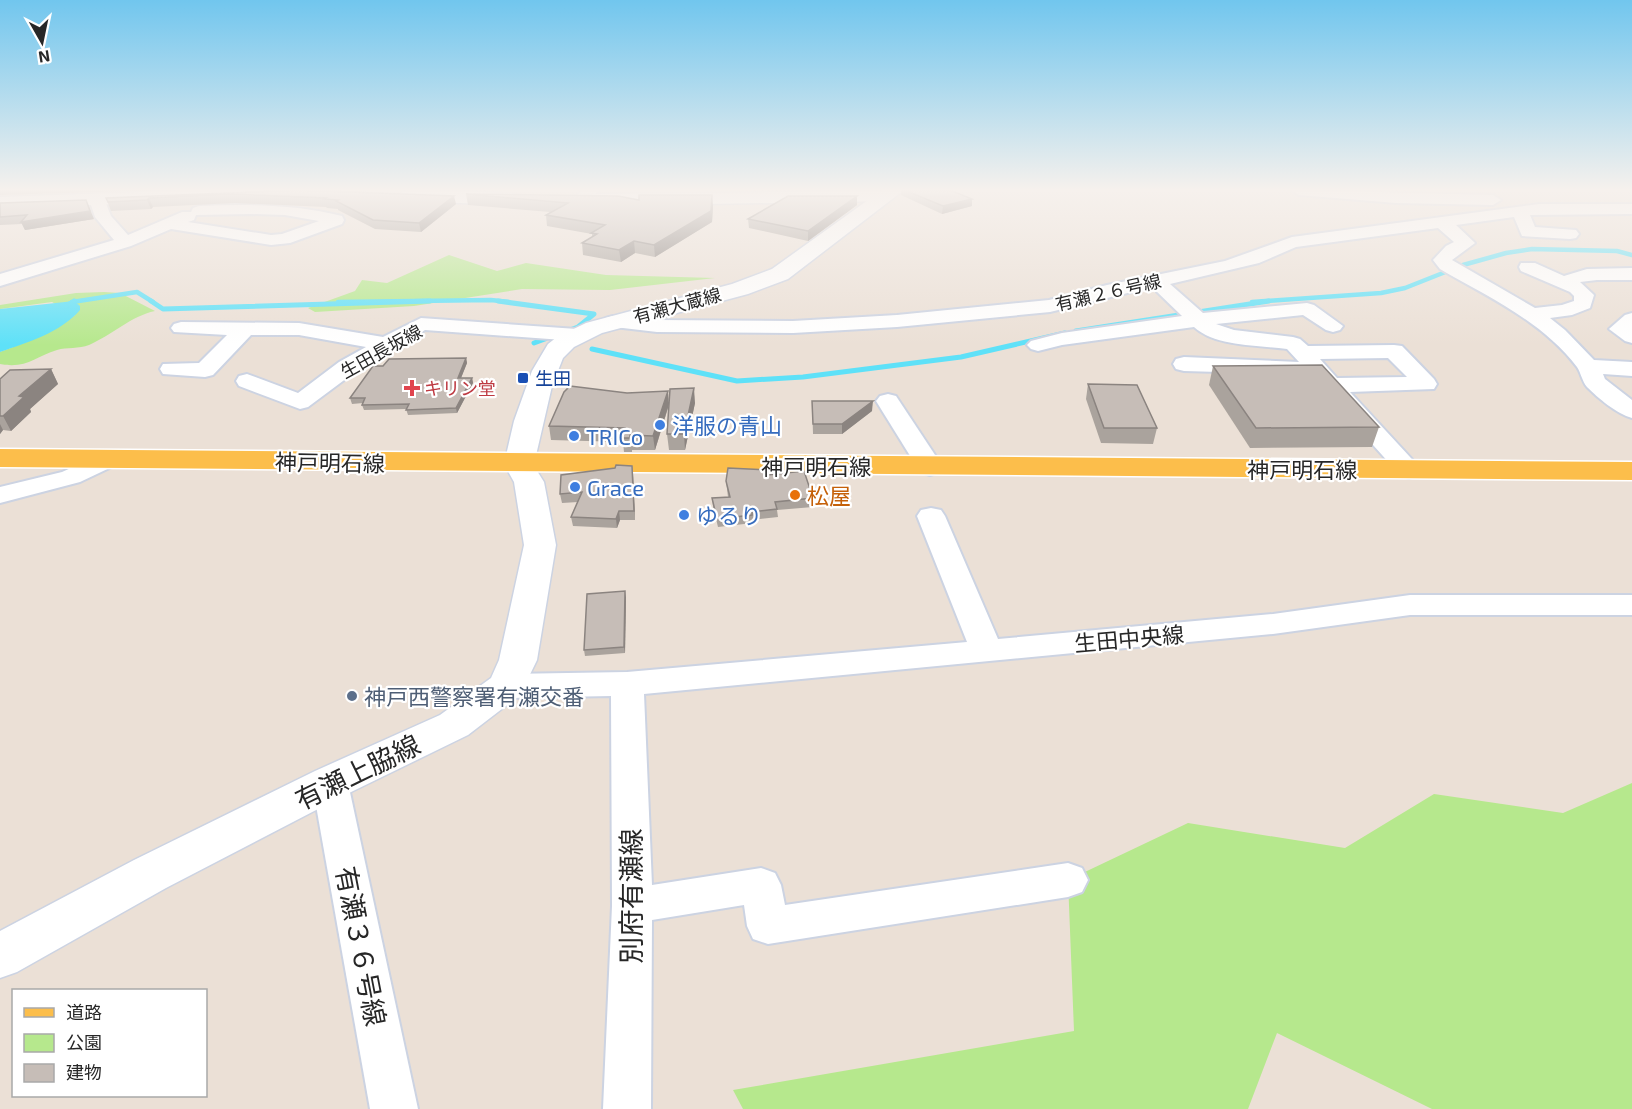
<svg xmlns="http://www.w3.org/2000/svg" width="1632" height="1109" font-family="'Exo 2','Noto Sans JP',sans-serif">
<style>
.green{fill:#b6e88d}
.water{fill:#5ee1f8}
.lines{fill:none;stroke-linecap:round;stroke-linejoin:round}
.stream-far1{stroke:#5ee1f8;stroke-width:4.5}
.stream{stroke:#5ee1f8;stroke-width:5}
.minor-casing{stroke:#ccd3e2;stroke-width:4}
.tertiary-casing{stroke:#ccd3e2;stroke-width:3}
.secondary-casing{stroke:#ccd3e2;stroke-width:3}
.primary-casing{stroke:#fff;stroke-width:3}
.minor{fill:#fff;fill-rule:evenodd}
.tertiary{fill:#fff;fill-rule:evenodd}
.secondary{fill:#fff;fill-rule:evenodd}
.primary{fill:#fcbe4b;fill-rule:evenodd}
.wall{fill:#aaa39d}
.shaded-wall{fill:#8b8480}
.building{fill:#c6bdb7;stroke:#8b8480;stroke-width:1.5}
.transit-dot{fill:#1a4fb4;stroke:#fff;stroke-width:2}
.health-dot{fill:#e0444e;stroke:#fff;stroke-width:2}
.shop-dot{fill:#3f7fe0;stroke:#fff;stroke-width:2}
.food-dot{fill:#e8710a;stroke:#fff;stroke-width:2}
.service-dot{fill:#5c6f8a;stroke:#fff;stroke-width:2}
.labels{text-anchor:middle;dominant-baseline:central;stroke-width:4.5;stroke-linejoin:round;paint-order:stroke}
.far-street-label{font-size:18px;fill:#272727;stroke:#fff}
.far-transit-label{font-size:18px;fill:#164399;stroke:#fff;text-anchor:start}
.far-health-label{font-size:18px;fill:#be3a42;stroke:#fff;text-anchor:start}
.shop-label{font-size:22px;fill:#366cbe;stroke:#fff;text-anchor:start}
.street-label{font-size:22px;fill:#272727;stroke:#fff}
.food-label{font-size:22px;fill:#c56008;stroke:#fff;text-anchor:start}
.service-label{font-size:22px;fill:#4e5e75;stroke:#fff;text-anchor:start}
.near-street-label{font-size:27px;fill:#272727;stroke:#fff}
</style>
<rect width="100%" height="100%" fill="#ebe0d6"/>
<g class="green">
<polygon points="449,255 497,271 526,263 606,275 715,278 610,290 522,289 414,306 315,312 308,308 355,291 362,280 387,283"/>
<path d="M104,292L120,293L155,311C131,316 112,335 89,345C79,349 67,347 57,350C35,357 26,369 0,364V352C27,342 52,333 75,315L52,302L0,309V305L76,293Z"/>
<polygon points="1632,783 1632,1109 1432,1109 1277,1033 1248,1109 743,1109 733,1090 1074,1031 1068,880 1188,823 1345,848 1434,794 1563,813"/>
</g>
<path class="water" d="M74,301L80,306V310C60,333 28,342 0,352V309Z"/>
<g class="lines">
<g class="stream-far1">
<polyline points="72,302 137,292 153,302"/>
<polyline points="338,302 491,300 509,302"/>
<polyline points="1252,302 1381,293 1405,288 1463,265 1506,253 1532,249 1617,251 1632,255"/>
</g>
<g class="stream">
<polyline points="151,301 163,309 430,301"/>
<polyline points="498,301 594,314 578,327 567,331"/>
<polyline points="66,306 74,301"/>
<polyline points="1076,331 1269,301"/>
<polyline points="534,343 553,336"/>
<polyline points="592,349 737,381 803,377 961,357 1065,333"/>
</g>
<defs>
<g id="minor">
<polygon points="582,190 599,190 587,203 575,203 573,200"/>
<polygon points="1291,190 1493,195 1501,200 1493,205 1396,203 1299,195"/>
<path d="M97,194L103,196L111,216L128,235L182,212H191L193,208L199,206C248,204 294,204 342,216L344,220L342,224L290,243L271,245L171,229L131,246L0,286V274L114,240L95,217L89,199ZM251,214L285,215L319,221L282,234L271,235L188,222L194,220L196,215Z"/>
<path d="M1539,204H1632V214L1530,215L1535,227L1576,230L1579,234L1576,238L1570,239L1522,236L1514,217L1456,225L1475,243L1452,260L1535,308L1562,305L1574,301V296L1570,292L1521,271L1519,267L1521,263H1535L1564,276L1587,269L1632,268V280H1597L1580,282L1594,295L1590,308L1572,315L1550,318L1565,330L1594,360L1632,362V376L1603,374L1605,379L1632,400V418C1617,414 1598,398 1587,387C1582,381 1581,373 1577,367C1542,321 1488,297 1440,269L1433,260L1446,246L1454,242L1438,228L1296,247L1259,263L1170,284L1203,313L1307,303L1314,305L1343,326L1340,330L1333,332L1326,330L1303,315L1216,324L1234,330L1293,337L1300,339L1308,346L1394,345L1402,346L1434,379L1437,384L1434,389L1350,392L1422,470L1418,475L1409,478L1400,475L1303,367L1300,372L1292,374L1184,371L1176,369L1173,364L1176,359L1184,357L1299,362L1287,349C1258,345 1216,347 1194,327L1062,345L1038,351L1031,349L1027,345L1031,341L1062,333L1182,316L1152,287L1050,312L897,327L793,333L657,332L606,326L603,322L606,318L613,316L657,320L793,321L897,315L1049,300L1107,285L1225,261L1292,237ZM1388,358L1407,377L1337,378L1320,359Z"/>
<polygon points="1632,313 1632,343 1625,341 1609,329 1625,315"/>
<polygon points="421,318 577,329 584,331 587,335 584,339 577,341 425,330 355,372 308,407 300,409 239,386 236,381 239,376 247,374 298,393 339,362 366,347 299,335 251,335 213,375 205,377 163,374 160,369 163,364 199,363 227,335 174,332 171,328 174,324 181,322 299,323 383,337"/>
<polygon points="888,394 896,396 943,467 939,472 930,475 921,472 917,467 876,401 880,396"/>
<polygon points="109,451 118,454 122,459 118,464 80,482 0,503 0,487 62,472"/>
<polygon points="931,508 941,510 945,516 998,639 1273,614 1410,595 1632,595 1632,615 1410,615 1273,634 644,694 652,885 761,868 775,873 781,885 785,905 1068,863 1082,868 1088,880 1082,892 1068,897 768,944 753,939 747,926 744,905 652,920 651,1109 603,1109 612,906 611,696 506,698 494,694 489,686 494,678 506,674 627,672 967,642 917,516 921,510"/>
<polygon points="330,769 343,773 348,783 418,1109 370,1109 312,783 317,773"/>
</g>
<g id="tertiary">
<polygon points="197,190 285,190 286,192 283,196 277,197 0,209 0,197"/>
<polygon points="414,190 511,193 518,195 520,199 518,203 511,205 410,201 403,199 401,195 403,191"/>
<polygon points="882,191 889,193 891,197 889,201 592,206 585,204 583,200 585,196 592,194"/>
<polygon points="519,455 529,458 544,482 556,545 537,660 520,695 468,735 345,795 166,888 17,972 0,978 0,931 134,860 315,771 440,715 491,678 499,660 524,545 514,482 504,464 509,458"/>
</g>
<polygon id="secondary" points="882,190 904,190 788,279 748,294 602,333 574,347 563,358 552,386 534,464 529,470 519,473 509,470 504,464 514,421 532,371 548,344 557,337 586,323 732,284 772,269"/>
<polygon id="primary" points="0,449 1632,462 1632,480 0,467"/>
</defs>
<use href="#minor" class="minor-casing"/>
<use href="#tertiary" class="tertiary-casing"/>
<use href="#secondary" class="secondary-casing"/>
<use href="#primary" class="primary-casing"/>
<use href="#minor" class="minor"/>
<use href="#tertiary" class="tertiary"/>
<use href="#secondary" class="secondary"/>
<use href="#primary" class="primary"/>
</g>
<g class="wall">
<polygon points="0,190 156,190 0,195"/>
<polygon points="298,190 456,204 421,232 375,229 338,210 338,209 327,208 326,207 235,203 153,207 151,209 111,211 106,198"/>
<polygon points="901,190 950,190 972,206 942,214 901,195"/>
<polygon points="466,194 639,200 713,206 712,222 655,257 635,253 621,262 583,255 582,243 592,237 592,234 547,226 546,215 550,212 468,205"/>
<polygon points="857,196 857,205 808,241 749,228 748,219"/>
<polygon points="0,203 94,219 25,230 22,224 0,225"/>
<polygon points="466,358 467,363 461,378 472,378 473,383 457,413 408,415 406,409 364,410 362,405 363,403 352,404 350,398"/>
<polygon points="1213,366 1379,427 1372,447 1250,448 1209,385"/>
<polygon points="51,369 58,384 30,409 31,412 11,431 3,430 0,434 0,379"/>
<polygon points="1088,384 1157,428 1153,444 1101,443 1086,399"/>
<polygon points="812,401 872,411 842,434 813,434"/>
<polygon points="669,402 695,403 685,450 669,450 667,434 669,405 655,450 632,450 632,452 624,452 623,442 551,440 549,426"/>
<polygon points="633,474 635,520 620,520 617,528 573,526 571,517 578,502 562,503 560,494"/>
<polygon points="769,475 813,498 813,507 777,510 778,517 752,520 753,523 718,527 713,506 712,498 728,497 726,481"/>
<polygon points="626,597 625,653 585,656 584,650"/>
</g>
<g class="shaded-wall">
<polygon points="712,195 713,206 712,222 655,257 654,245"/>
<polygon points="454,196 456,204 421,232 419,223"/>
<polygon points="857,196 857,205 808,241 808,231"/>
<polygon points="149,198 153,207 151,209 147,200"/>
<polygon points="972,199 972,206 942,214 943,206"/>
<polygon points="86,200 94,219 25,230 21,222"/>
<polygon points="634,241 635,253 621,262 619,250"/>
<polygon points="466,358 467,363 459,383 458,378"/>
<polygon points="51,369 58,384 30,409 31,412 11,431 3,416 19,396"/>
<polygon points="472,378 473,383 457,413 456,408"/>
<polygon points="694,388 695,403 685,450 684,434"/>
<polygon points="668,391 669,404 655,450 653,436"/>
<polygon points="873,401 872,411 842,434 842,424"/>
<polygon points="0,424 3,430 0,434"/>
<polygon points="632,466 633,474 635,520 634,511"/>
<polygon points="619,511 620,520 617,528 616,519"/>
<polygon points="625,591 626,597 625,653 624,647"/>
</g>
<g class="building">
<polygon points="298,190 454,196 419,223 373,220 336,201 338,200 324,199 326,198 232,194 149,198 147,200 108,202 106,198"/>
<polygon points="904,190 950,190 972,199 943,206"/>
<polygon points="466,194 618,196 639,200 639,195 712,195 711,211 654,245 634,241 619,250 582,243 597,234 591,233 605,225 546,215 568,203"/>
<polygon points="788,196 857,196 808,231 748,219"/>
<polygon points="86,200 90,211 21,222 27,215 0,217 0,203"/>
<polygon points="466,358 458,378 472,378 456,408 406,410 409,404 362,405 365,398 350,398 373,366 383,366 389,359"/>
<polygon points="1322,365 1379,427 1256,428 1213,366"/>
<polygon points="51,369 19,396 24,397 3,416 0,416 0,379 10,370"/>
<polygon points="1088,384 1137,385 1157,428 1104,428"/>
<polygon points="570,386 627,393 668,391 653,436 630,435 630,438 622,438 625,428 549,426 564,392"/>
<polygon points="694,388 684,434 667,434 670,389"/>
<polygon points="812,401 873,401 842,424 813,424"/>
<polygon points="616,465 632,466 634,511 619,511 616,519 571,517 582,492 560,494 561,475 615,468"/>
<polygon points="728,468 769,470 768,475 804,471 813,498 775,502 777,509 752,512 752,515 717,519 712,498 730,497 726,481"/>
<polygon points="625,591 624,647 584,650 587,594"/>
</g>
<linearGradient id="sky" x2="0" y2="1"><stop stop-color="#71c6ee"/><stop offset="0.55" stop-color="#f6f1ed"/><stop offset="1" stop-color="#f6f1ed" stop-opacity="0"/></linearGradient>
<rect width="1632" height="345" fill="url(#sky)"/>
<rect class="transit-dot" x="517" y="372" width="12" height="12" rx="3"/>
<path class="health-dot" d="M409 379h6v6h6v6h-6v6h-6v-6h-6v-6h6z"/>
<g class="shop-dot">
<circle cx="660" cy="425" r="6"/>
<circle cx="574" cy="436" r="6"/>
<circle cx="575" cy="487" r="6"/>
<circle cx="684" cy="515" r="6"/>
</g>
<circle class="food-dot" cx="795" cy="495" r="6"/>
<circle class="service-dot" cx="352" cy="696" r="6"/>
<g class="labels">
<g class="far-street-label">
<text transform="translate(1108 292) rotate(-13)">有瀬２６号線</text>
<text transform="translate(677 305) rotate(-15)">有瀬大蔵線</text>
<text transform="translate(381 351) rotate(-29)">生田長坂線</text>
</g>
<g class="far-transit-label">
<text x="535" y="378">生田</text>
</g>
<g class="far-health-label">
<text x="424" y="388">キリン堂</text>
</g>
<g class="shop-label">
<text x="672" y="425">洋服の青山</text>
<text x="586" y="436">TRICo</text>
<text x="587" y="487">Grace</text>
<text x="696" y="515">ゆるり</text>
</g>
<g class="street-label">
<text transform="translate(330 462) rotate(1)">神戸明石線</text>
<text x="816" y="466">神戸明石線</text>
<text x="1302" y="469">神戸明石線</text>
<text transform="translate(1129 638) rotate(-5)">生田中央線</text>
</g>
<g class="food-label">
<text x="807" y="495">松屋</text>
</g>
<g class="service-label">
<text x="364" y="696">神戸西警察署有瀬交番</text>
</g>
<g class="near-street-label">
<text transform="translate(357 771) rotate(-26)">有瀬上脇線</text>
<text transform="translate(630 896) rotate(-90)">別府有瀬線</text>
<text transform="translate(362 946) rotate(79)">有瀬３６号線</text>
</g>
</g>
<rect x="12" y="989" width="195" height="108" fill="#ffffff" stroke="#a9a9a9" stroke-width="1.5"/>
<rect x="24" y="1008" width="30" height="9" fill="#fcbe4b" stroke="#a9a9a9" stroke-width="1.5"/>
<text x="66" y="1019" font-size="18" fill="#272727">道路</text>
<rect x="24" y="1034" width="30" height="18" fill="#b6e88d" stroke="#a9a9a9" stroke-width="1.5"/>
<text x="66" y="1049" font-size="18" fill="#272727">公園</text>
<rect x="24" y="1064" width="30" height="18" fill="#c6bdb7" stroke="#a9a9a9" stroke-width="1.5"/>
<text x="66" y="1079" font-size="18" fill="#272727">建物</text>
<g transform="translate(42 42) rotate(171)" stroke="#ffffff" stroke-width="4.5" paint-order="stroke">
<path d="M0-4.5L10 22L0 15L-10 22Z" fill="#272727"/>
<text y="-9" font-size="16" font-weight="bold" text-anchor="middle" fill="#272727">N</text>
</g>
</svg>
